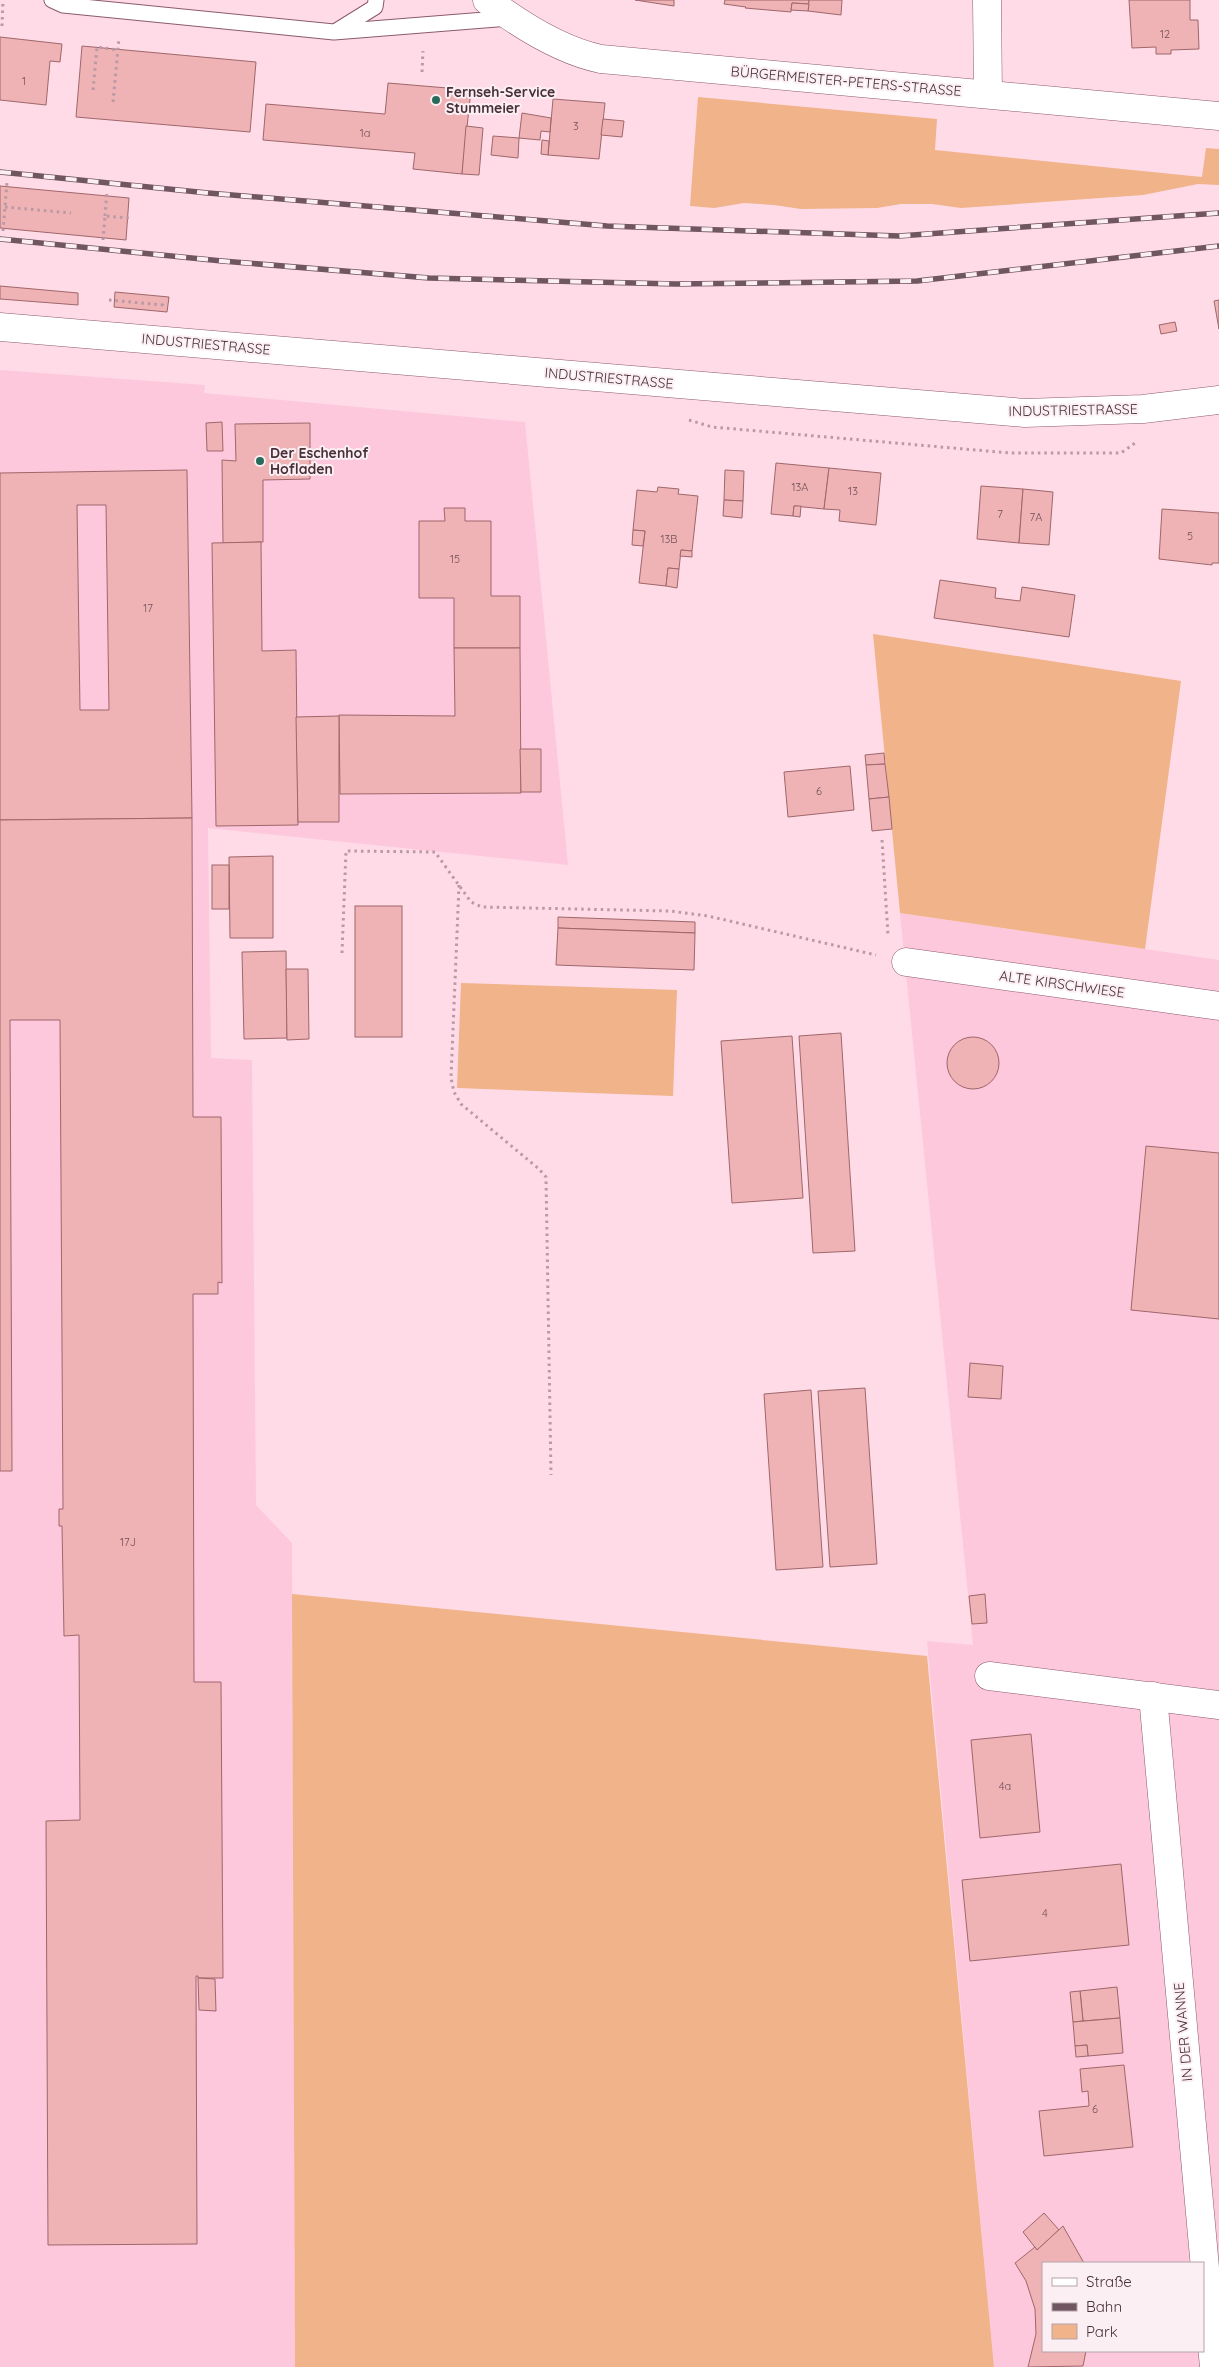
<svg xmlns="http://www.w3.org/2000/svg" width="1219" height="2367" font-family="Quicksand,sans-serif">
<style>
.built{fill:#fec8dc;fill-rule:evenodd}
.green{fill:#f0b38a}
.building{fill:#efb2b5;stroke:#9e676b;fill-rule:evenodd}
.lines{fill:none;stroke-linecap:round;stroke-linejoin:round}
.service-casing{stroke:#8c5a6d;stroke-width:17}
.minor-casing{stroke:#8c5a6d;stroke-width:29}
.tertiary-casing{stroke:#8c5a6d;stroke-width:29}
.path{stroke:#b899a4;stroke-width:3;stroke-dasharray:2.5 4;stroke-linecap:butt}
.service{stroke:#fff;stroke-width:15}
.minor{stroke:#fff;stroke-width:28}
.tertiary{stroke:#fff;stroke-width:28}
.rail-casing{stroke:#705660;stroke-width:5.5}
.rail{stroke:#fceff3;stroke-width:4;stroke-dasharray:11;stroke-linecap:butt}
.poi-dot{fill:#286b5b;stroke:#fceff3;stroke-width:2}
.labels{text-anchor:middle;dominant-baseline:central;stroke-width:4;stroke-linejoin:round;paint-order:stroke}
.number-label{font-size:11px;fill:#715058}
.street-label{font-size:14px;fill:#473039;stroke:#fceff3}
.poi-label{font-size:14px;font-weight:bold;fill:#473039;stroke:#fceff3;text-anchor:start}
</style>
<rect width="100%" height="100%" fill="#ffdbe7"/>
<g class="built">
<polygon points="0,370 205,385 204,393 525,422 568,865 208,828 211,1058 252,1060 256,1505 292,1543 295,2367 0,2367"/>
<path d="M900,913L1219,960V2367H994L927,1641L973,1645ZM1043,2263H1203V2351H1043Z"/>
</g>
<g class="green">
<polygon points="698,97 937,119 935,150 1202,177 1206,148 1219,149 1219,185 1198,184 1143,195 961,208 932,204 901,204 877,208 801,209 774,205 744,203 714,208 690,206"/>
<polygon points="873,634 1181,681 1145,949 900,913"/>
<polygon points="461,983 677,990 673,1096 457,1088"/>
<polygon points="292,1594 927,1656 994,2367 295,2367"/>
</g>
<g class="building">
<polygon points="635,0 674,0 674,6"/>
<polygon points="725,0 809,0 809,4 792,3 791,12 745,8 746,7 724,4"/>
<polygon points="809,0 842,0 841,15 808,11"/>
<polygon points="1129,0 1190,0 1190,20 1198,20 1199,49 1171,50 1171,54 1156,54 1156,47 1132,48"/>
<polygon points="792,3 809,4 808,11 791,10"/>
<polygon points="0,37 62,44 60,62 50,61 46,105 0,100"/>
<polygon points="82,46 256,62 250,132 76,117"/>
<polygon points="388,83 471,90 462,174 413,169 415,153 263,140 266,104 385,114"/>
<polygon points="553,99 605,103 599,159 548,155"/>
<polygon points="522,113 551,118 550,132 541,131 540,140 519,138"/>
<polygon points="603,119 624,121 622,137 601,135"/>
<polygon points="466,126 483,128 479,175 462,174"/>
<polygon points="493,136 519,138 518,158 491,155"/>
<polygon points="542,140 549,141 548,155 541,154"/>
<polygon points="0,186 129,198 126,240 0,228"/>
<polygon points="0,286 78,293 78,305 0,299"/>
<polygon points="115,292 169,297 167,312 114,307"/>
<polygon points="1219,300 1219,329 1214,301"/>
<polygon points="1175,322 1177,331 1161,334 1159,325"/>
<polygon points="222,422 223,451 207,451 206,423"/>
<polygon points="310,423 310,479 263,480 263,542 223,543 222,460 236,461 235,424"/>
<polygon points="776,463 829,468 824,509 794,506 793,516 771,514"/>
<polygon points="829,468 881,473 876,525 839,521 840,510 824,509"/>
<path d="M187,470L192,818L0,820V473ZM77,505H106L109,710H80Z"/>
<polygon points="725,470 744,471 743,501 724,500"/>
<polygon points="981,486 1023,489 1019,543 977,539"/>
<polygon points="658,487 679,489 678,494 698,496 692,551 681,550 679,569 668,568 666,586 639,583 645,531 633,530 637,490 657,492"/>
<polygon points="1023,489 1053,492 1049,545 1019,543"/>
<polygon points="724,500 743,501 742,518 723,516"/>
<polygon points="794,506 801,506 800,517 793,516"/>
<polygon points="444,508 465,508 465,521 491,521 491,596 520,596 520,648 454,648 454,598 419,598 419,521 445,521"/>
<polygon points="1162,509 1219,513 1219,563 1212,563 1212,565 1159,559"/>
<polygon points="633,530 645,531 643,546 632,545"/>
<polygon points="261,542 262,651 296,650 298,825 216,826 212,543"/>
<polygon points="681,550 692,551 692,557 680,556"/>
<polygon points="668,568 679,569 677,588 666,586"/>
<polygon points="940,580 996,588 995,598 1020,601 1022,587 1075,595 1069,637 934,618"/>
<polygon points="454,648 520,648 521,793 340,794 339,715 455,716"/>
<polygon points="339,716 339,822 298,822 296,717"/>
<polygon points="520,749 541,749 541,792 521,792"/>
<polygon points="884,753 885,764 866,765 865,755"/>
<polygon points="885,764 889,797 869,799 866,765"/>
<polygon points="850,766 854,810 788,817 784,772"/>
<polygon points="889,797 892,829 872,831 869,799"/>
<polygon points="192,818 193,1117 221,1117 222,1283 218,1282 218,1294 193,1294 194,1682 221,1682 223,1978 198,1978 198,1976 196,1976 197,2244 48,2245 46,1821 80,1820 79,1635 64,1636 62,1526 59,1526 59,1509 63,1509 60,1020 10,1020 12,1471 0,1471 0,820"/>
<polygon points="273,856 273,938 230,938 229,857"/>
<rect x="212" y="865" width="17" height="44"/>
<rect x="355" y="906" width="47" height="131"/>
<polygon points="558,917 695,922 695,933 558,928"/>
<polygon points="558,928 695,933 694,970 556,965"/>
<polygon points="286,951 287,1038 244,1039 242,952"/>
<polygon points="286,969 308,969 309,1039 287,1040"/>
<polygon points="841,1033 855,1251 813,1253 799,1036"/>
<polygon points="792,1036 803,1198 732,1203 721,1041"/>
<circle cx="973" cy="1063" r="26"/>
<polygon points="1146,1146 1219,1153 1219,1319 1131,1310"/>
<polygon points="970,1363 1003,1366 1001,1399 968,1397"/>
<polygon points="865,1388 877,1564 830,1567 818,1391"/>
<polygon points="811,1390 823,1567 776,1570 764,1394"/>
<polygon points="985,1594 987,1623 972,1624 969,1596"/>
<polygon points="1031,1734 1040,1832 980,1838 971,1740"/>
<polygon points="1121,1864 1129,1945 970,1961 962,1880"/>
<polygon points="198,1978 215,1979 216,2011 199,2010"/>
<polygon points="1117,1987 1120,2018 1083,2021 1080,1991"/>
<polygon points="1080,1991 1083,2021 1073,2022 1070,1992"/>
<polygon points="1120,2018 1123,2053 1088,2056 1087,2045 1075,2046 1073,2022"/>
<polygon points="1087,2045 1088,2056 1076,2057 1075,2046"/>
<polygon points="1124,2065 1133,2147 1044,2156 1039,2111 1089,2106 1088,2091 1082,2092 1080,2069"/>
<polygon points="1044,2213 1059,2230 1037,2250 1023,2232"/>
<polygon points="1063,2226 1084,2263 1043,2263 1043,2351 1086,2351 1083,2366 1028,2367 1036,2334 1035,2309 1026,2281 1015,2263 1035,2247 1037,2250"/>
</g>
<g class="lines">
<defs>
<g id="service">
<polyline points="52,0 63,5 334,32 510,18"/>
<polyline points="338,30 375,7 376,0"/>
</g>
<g id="minor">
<polyline points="987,0 988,94"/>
<polyline points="906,962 1219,1006"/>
<polyline points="989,1676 1219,1705"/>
<polyline points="1153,1696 1214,2367"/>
</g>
<g id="tertiary">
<path d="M487,0C519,24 562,51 601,59L1219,116"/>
<polyline points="0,327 1025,413 1143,409 1219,400"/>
</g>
</defs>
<use href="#service" class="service-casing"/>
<use href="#minor" class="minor-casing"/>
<use href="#tertiary" class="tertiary-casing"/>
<g class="path">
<polyline points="2,26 3,0"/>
<polyline points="422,72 423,51"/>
<polyline points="93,90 97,47 118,50"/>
<polyline points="113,102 119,38"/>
<polyline points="5,207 71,213"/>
<polyline points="105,216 107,191"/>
<polyline points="3,231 7,182"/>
<polyline points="103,240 105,216 129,218"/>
<polyline points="109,300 163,305 163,307"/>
<polyline points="689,420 712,427 1010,453 1121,453 1135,443"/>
<polyline points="882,840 888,935"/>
<polyline points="459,885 451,1078 454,1092 461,1104 539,1169 546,1177 551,1475"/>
<polyline points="342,953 346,851 435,852 471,902 482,907 670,911 708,916 876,955"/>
</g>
<use href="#service" class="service"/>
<use href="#minor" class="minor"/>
<use href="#tertiary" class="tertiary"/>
<defs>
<g id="rail">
<polyline points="0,172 208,193 607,226 899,236 1219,213"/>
<polyline points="0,239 222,261 429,278 676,284 917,281 1219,246"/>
</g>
</defs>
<use href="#rail" class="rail-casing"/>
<use href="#rail" class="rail"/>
</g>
<g class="poi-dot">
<circle cx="436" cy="100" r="5"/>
<circle cx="260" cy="461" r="5"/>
</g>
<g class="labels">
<g class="number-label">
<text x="1165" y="34">12</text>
<text x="24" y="81">1</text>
<text x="576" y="126">3</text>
<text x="365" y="133">1a</text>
<text x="800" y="487">13A</text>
<text x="853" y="491">13</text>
<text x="1000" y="514">7</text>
<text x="1036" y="517">7A</text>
<text x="1190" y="536">5</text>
<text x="669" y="539">13B</text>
<text x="455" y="559">15</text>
<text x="148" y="608">17</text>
<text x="819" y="791">6</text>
<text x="128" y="1542">17J</text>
<text x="1005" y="1786">4a</text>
<text x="1045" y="1913">4</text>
<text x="1095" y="2109">6</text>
</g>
<g class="street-label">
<text transform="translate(846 81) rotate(5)">BÜRGERMEISTER-PETERS-STRASSE</text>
<text transform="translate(206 344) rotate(5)">INDUSTRIESTRASSE</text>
<text transform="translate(609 378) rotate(5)">INDUSTRIESTRASSE</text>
<text transform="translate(1073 410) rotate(-1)">INDUSTRIESTRASSE</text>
<text transform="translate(1062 984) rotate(8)">ALTE KIRSCHWIESE</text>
<text transform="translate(1183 2032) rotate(-95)">IN DER WANNE</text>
</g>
<g class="poi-label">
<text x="446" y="92">Fernseh-Service<tspan x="446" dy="16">Stummeier</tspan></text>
<text x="270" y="453">Der Eschenhof<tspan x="270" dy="16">Hofladen</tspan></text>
</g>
</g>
<rect x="1042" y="2262" width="162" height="90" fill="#fceff3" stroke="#b4a3a9"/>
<rect x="1052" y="2278" width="25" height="8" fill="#ffffff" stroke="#b4a3a9"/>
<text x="1086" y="2287" font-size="15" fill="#473039">Straße</text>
<rect x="1052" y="2303" width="25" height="8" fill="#705660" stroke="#b4a3a9"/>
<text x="1086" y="2312" font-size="15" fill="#473039">Bahn</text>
<rect x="1052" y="2324" width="25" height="15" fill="#f0b38a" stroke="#b4a3a9"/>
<text x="1086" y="2337" font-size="15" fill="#473039">Park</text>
</svg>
